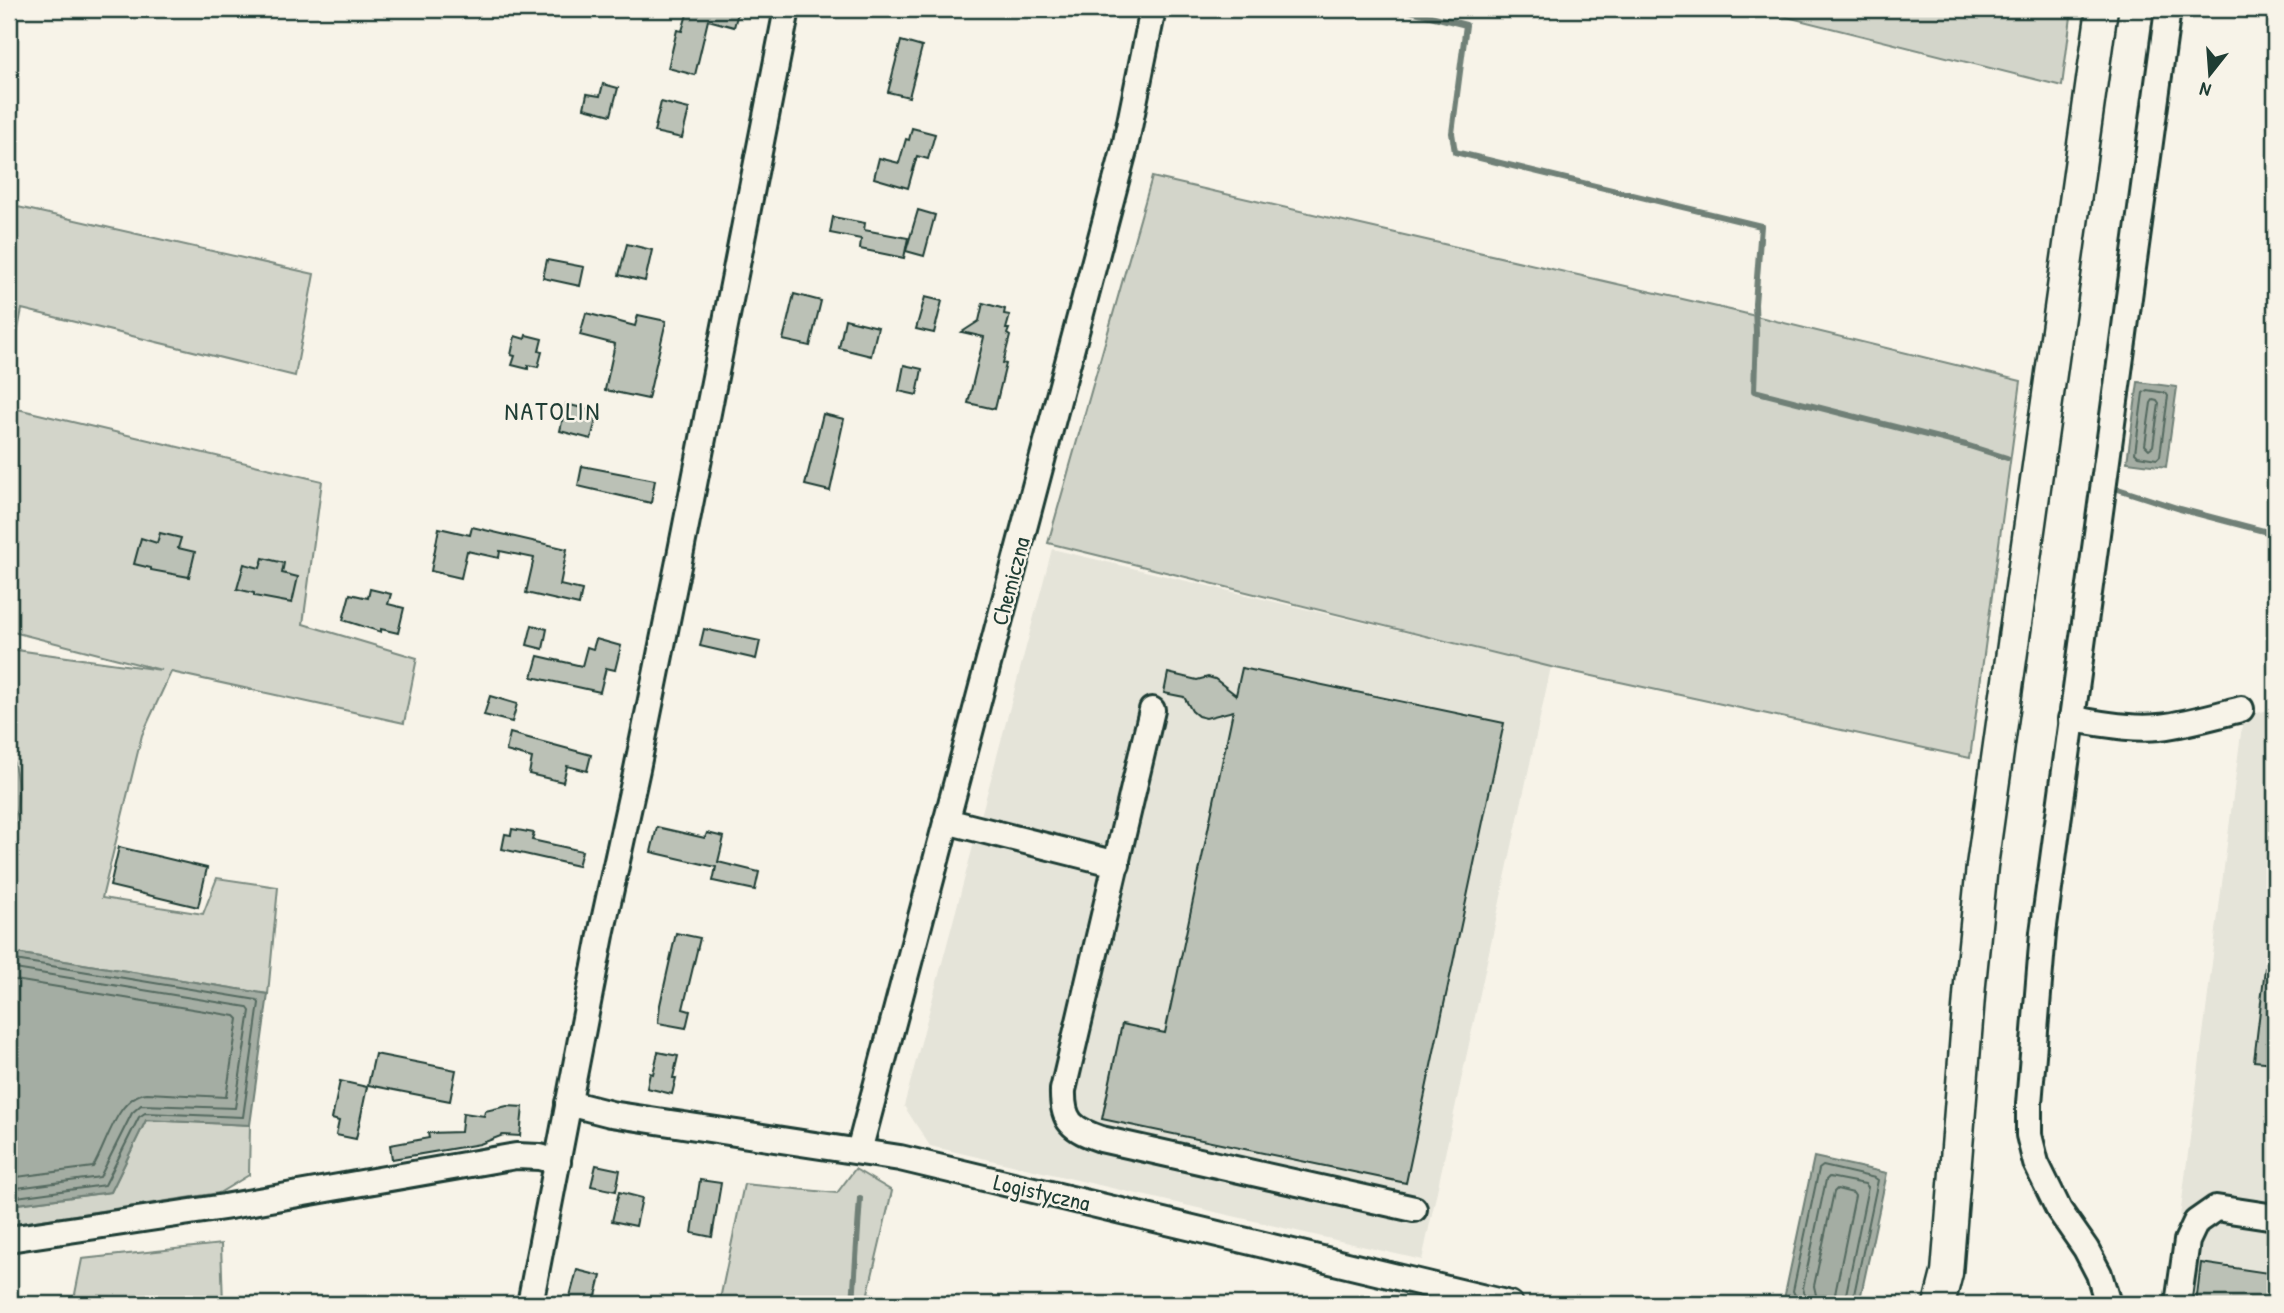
<svg xmlns="http://www.w3.org/2000/svg" width="2284" height="1313" font-family="'Patrick Hand',sans-serif">
<style>
.built{fill:#e5e4d9}
.green{fill:#d3d5ca;stroke:#79897f;stroke-width:2}
.water{fill:#a4ada3;stroke:#6f8077;stroke-width:2}
.lines{fill:none;stroke-linecap:round;stroke-linejoin:round}
.shore{stroke:#546a60;stroke-width:2}
.stream{stroke:#6f8077;stroke-width:6}
.building{fill:#bbc1b6;stroke:#1f3d34;stroke-width:2}
.minor-casing{stroke:#1f3d34;stroke-width:30}
.major-casing{stroke:#1f3d34;stroke-width:35}
.minor{stroke:#f7f3e8;stroke-width:24}
.major{stroke:#f7f3e8;stroke-width:30}
.labels{text-anchor:middle;dominant-baseline:central;stroke-width:5;stroke-linejoin:round;paint-order:stroke}
.street-label{font-size:23px;fill:#1f3d34;stroke:#f7f3e8}
.quarter-label{font-size:26px;letter-spacing:2px;fill:#1f3d34;stroke:#f7f3e8}
</style>
<rect width="100%" height="100%" fill="#f7f3e8"/>
<filter id="ink" filterUnits="userSpaceOnUse"><feTurbulence type="fractalNoise" baseFrequency=".0143" numOctaves="2"/><feDisplacementMap in="SourceGraphic" scale="14" xChannelSelector="R" yChannelSelector="G"/><feConvolveMatrix kernelMatrix="1 2 1 2 8 2 1 2 1" color-interpolation-filters="sRGB"/></filter>
<g filter="url(#ink)">
<g class="built">
<polygon points="1052,549 1551,667 1422,1260 930,1146 904,1106"/>
<polygon points="2275,708 2275,1304 2169,1304 2243,717"/>
</g>
<g class="green">
<polygon points="1755,9 2072,9 2062,86"/>
<polygon points="1152,177 1739,312 2021,381 1970,758 1551,667 1048,543"/>
<polygon points="9,205 314,274 295,376 22,309 9,375"/>
<polygon points="9,407 322,481 303,624 417,658 404,723 171,672 142,735 102,898 203,914 217,878 278,887 268,994 9,952 9,649 161,670 9,631"/>
<polygon points="146,1120 250,1125 249,1175 219,1193 9,1225 9,1205 111,1192"/>
<polygon points="855,1169 892,1191 868,1293 916,1304 719,1304 744,1184 837,1193"/>
<polygon points="221,1244 223,1304 73,1304 82,1259"/>
</g>
<g class="water">
<polygon points="2138,382 2177,387 2166,467 2127,462"/>
<path d="M9,752C23,778 18,816 9,843Z"/>
<polygon points="9,952 268,994 250,1125 146,1120 111,1192 9,1205"/>
<polygon points="1814,1157 1887,1173 1859,1304 1806,1304 1784,1299"/>
</g>
<g class="lines">
<g class="shore">
<polygon points="2147,390 2166,393 2168,396 2160,456 2157,459 2138,456 2135,453 2143,393"/>
<polygon points="2153,400 2157,401 2159,404 2153,446 2149,449 2145,445 2151,403"/>
<polyline points="9,959 257,1000 259,1003 243,1117 145,1113 139,1117 105,1185 9,1198"/>
<polyline points="9,968 247,1007 250,1011 235,1108 141,1105 132,1113 100,1177 9,1189"/>
<path d="M9,979L235,1016L238,1019L226,1097L147,1093C117,1096 107,1144 93,1167L9,1178"/>
<polyline points="1799,1304 1793,1291 1819,1169 1823,1166 1875,1178 1878,1180 1852,1304"/>
<polyline points="1807,1304 1803,1288 1826,1180 1829,1177 1865,1184 1868,1187 1844,1304"/>
<polyline points="1818,1304 1814,1286 1834,1192 1837,1189 1853,1193 1855,1196 1833,1304"/>
</g>
<g class="stream">
<polyline points="1403,9 1466,25 1452,133 1455,152 1761,226 1755,304 1756,333 1754,391 1966,445 2007,458"/>
<polyline points="2118,489 2180,509 2275,534"/>
<polyline points="853,1304 860,1198"/>
</g>
</g>
<g class="building">
<polygon points="686,9 739,9 734,27 708,20 695,75 668,68 677,30 682,31 687,14"/>
<polygon points="901,41 922,47 909,97 888,92"/>
<polygon points="603,84 618,88 611,115 584,108 587,94 600,96"/>
<polygon points="661,102 689,109 682,138 654,132"/>
<polygon points="912,128 935,134 928,159 917,156 908,188 874,178 879,158 899,163 906,139 909,140"/>
<polygon points="918,210 935,215 924,256 906,251"/>
<polygon points="833,217 865,223 864,230 908,238 904,258 860,249 861,239 830,233"/>
<polygon points="627,244 652,250 645,281 619,275"/>
<polygon points="547,260 584,267 580,286 543,278"/>
<polygon points="794,294 821,301 810,346 783,340"/>
<polygon points="925,297 942,301 934,333 916,329"/>
<polygon points="983,303 1005,309 1004,314 1010,315 1006,329 1009,329 1007,334 1010,336 1003,363 1006,364 995,409 968,403 984,337 962,332 979,321"/>
<polygon points="586,313 635,326 638,315 666,321 648,399 605,390 615,344 580,335"/>
<polygon points="845,319 878,327 871,356 839,348"/>
<polygon points="526,335 542,339 539,351 542,352 538,367 528,365 528,369 512,365 515,356 511,355 515,336 525,339"/>
<polygon points="904,365 922,369 917,395 899,391"/>
<polygon points="566,404 598,412 591,439 560,431"/>
<polygon points="823,414 844,419 834,464 836,464 830,491 805,485"/>
<polygon points="582,466 655,480 651,503 578,486"/>
<polygon points="472,527 567,549 560,585 582,590 579,605 526,593 534,558 500,551 499,558 467,551 461,578 431,571 439,528 470,535"/>
<polygon points="160,533 181,538 178,548 195,552 189,577 151,570 151,568 134,564 141,538 157,543"/>
<polygon points="263,558 284,563 282,573 298,577 292,603 254,596 254,593 237,589 244,564 260,568"/>
<polygon points="370,589 391,594 388,604 404,608 398,633 381,629 381,632 343,620 350,594 368,598"/>
<polygon points="532,625 547,629 543,649 527,645"/>
<polygon points="704,629 760,641 756,659 700,646"/>
<polygon points="596,639 621,646 615,670 606,668 600,692 532,677 538,656 582,666 587,647 593,649"/>
<polygon points="1242,668 1504,723 1406,1183 1102,1119 1122,1024 1165,1033 1233,711 1206,718 1198,716 1192,711 1184,697 1164,693 1168,673 1197,680 1208,677 1215,679 1236,695"/>
<polygon points="490,696 517,704 512,722 484,715"/>
<polygon points="510,733 591,755 587,771 567,766 563,782 529,774 532,758 506,751"/>
<polygon points="657,827 705,838 707,833 724,837 718,862 759,872 755,890 713,881 716,867 651,852"/>
<polygon points="512,829 534,833 532,840 582,851 578,866 502,849 505,834 511,835"/>
<polygon points="119,847 207,868 198,907 110,886"/>
<polygon points="676,933 700,938 683,1009 690,1011 686,1028 658,1023 660,1005"/>
<polygon points="2265,968 2275,969 2275,1063 2254,1061"/>
<polygon points="658,1052 678,1056 673,1078 676,1078 672,1094 647,1088 650,1073 653,1074"/>
<polygon points="375,1054 456,1070 450,1101 368,1085"/>
<polygon points="340,1081 367,1087 356,1139 336,1135 339,1121 332,1119"/>
<polygon points="507,1106 523,1107 520,1136 503,1135 480,1144 392,1159 390,1145 429,1138 428,1133 461,1132 463,1113 484,1116 485,1111"/>
<polygon points="596,1165 620,1170 616,1191 591,1186"/>
<polygon points="700,1180 721,1183 712,1237 692,1233"/>
<polygon points="619,1192 642,1198 636,1226 612,1221"/>
<polygon points="2201,1263 2275,1274 2275,1304 2196,1304"/>
<polygon points="577,1270 601,1276 594,1304 568,1304"/>
</g>
<g class="lines">
<defs>
<g id="minor">
<path d="M1152,710L1063,1090C1062,1122 1072,1129 1101,1139L1414,1209"/>
<path d="M2071,719C2100,723 2130,730 2159,727C2187,724 2214,716 2241,709"/>
<polyline points="946,821 1117,864"/>
<polyline points="568,1103 611,1114 900,1158 1510,1304"/>
<polyline points="859,1151 1125,147 1153,9"/>
<polyline points="9,1239 224,1207 516,1156 540,1157 558,1162"/>
<polyline points="530,1304 602,930 637,769 679,561 787,9"/>
<polyline points="2108,1304 2099,1274 2086,1249 2059,1210 2036,1163 2029,1135 2029,1104 2043,933 2168,9"/>
<polyline points="2178,1304 2187,1241 2196,1222 2216,1208 2275,1217"/>
</g>
<polyline id="major" points="1939,1304 1947,1273 1970,984 1982,866 2102,9"/>
</defs>
<use href="#minor" class="minor-casing"/>
<use href="#major" class="major-casing"/>
<use href="#minor" class="minor"/>
<use href="#major" class="major"/>
</g>
</g>
<g class="labels">
<g class="street-label">
<text transform="translate(1010 581) rotate(-75)">Chemiczna</text>
<text transform="translate(1042 1192) rotate(13)">Logistyczna</text>
</g>
<g class="quarter-label">
<text x="553" y="410">NATOLIN</text>
</g>
</g>
<rect width="2284" height="1313" fill="none" stroke="#f7f3e8" stroke-width="35"/>
<rect x="18" y="18" width="2249" height="1278" fill="none" stroke="#1f3d34" stroke-width="2.5" filter="url(#ink)"/>
<g transform="translate(2210 74) rotate(197)" stroke="#f7f3e8" stroke-width="5" paint-order="stroke">
<path d="M0-5L12 26L0 18L-12 26Z" fill="#1f3d34"/>
<text y="-10" font-size="19" font-weight="bold" text-anchor="middle" fill="#1f3d34">N</text>
</g>
</svg>
